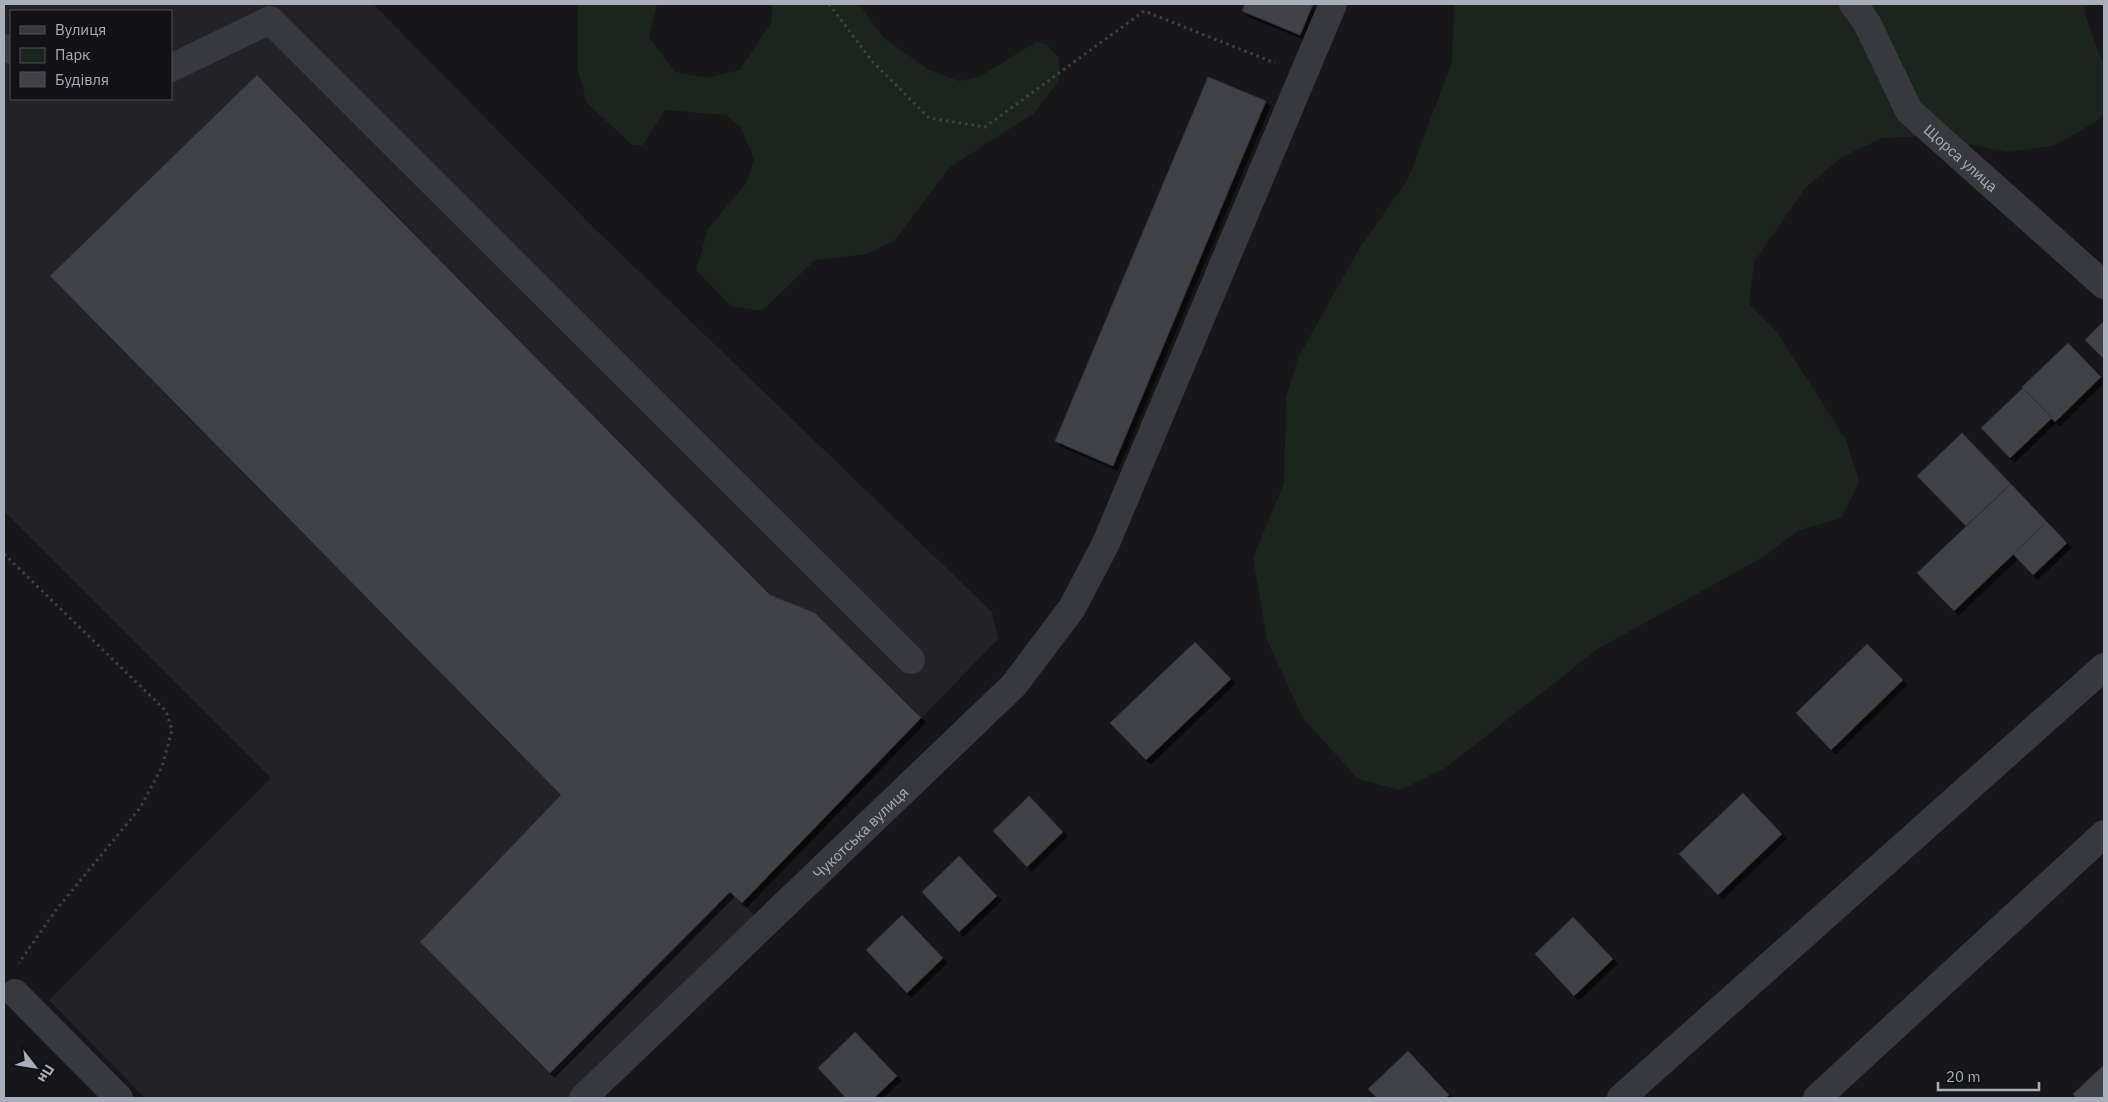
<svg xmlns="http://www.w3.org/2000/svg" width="2108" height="1102" font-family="'IBM Plex Sans',sans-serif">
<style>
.built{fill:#232327;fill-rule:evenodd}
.green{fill:#1c251d}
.building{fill:#414247;stroke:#313136;filter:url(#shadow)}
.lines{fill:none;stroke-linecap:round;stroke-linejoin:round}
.path{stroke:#3e4046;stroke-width:3;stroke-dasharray:2.5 4;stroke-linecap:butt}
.minor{stroke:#38393f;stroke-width:28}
.labels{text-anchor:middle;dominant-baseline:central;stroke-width:5;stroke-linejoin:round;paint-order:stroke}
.street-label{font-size:15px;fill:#a8afbb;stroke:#121215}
</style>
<defs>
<filter id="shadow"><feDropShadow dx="4.5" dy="4.5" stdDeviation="0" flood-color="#0009"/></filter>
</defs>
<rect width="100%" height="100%" fill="#17171a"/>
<path class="built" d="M4,4H373L594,228L992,612L998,639L742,903L758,919L573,1098H145L49,1000L271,778L4,511ZM11,11H171V99H11Z"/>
<g class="green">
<polygon points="578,4 657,4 649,37 675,72 707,78 740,70 772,21 772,4 859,4 884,38 929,70 959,81 979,77 1036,42 1046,44 1059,58 1059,81 1033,114 950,167 895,240 867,254 815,260 762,311 731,306 696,270 708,229 747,182 754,159 741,128 726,115 665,110 643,145 632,145 587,103 578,71"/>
<polygon points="1454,4 2084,4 2086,17 2100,57 2104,62 2104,113 2097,121 2053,146 2008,152 1925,136 1882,138 1842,157 1806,187 1754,262 1749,304 1777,332 1846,440 1859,481 1842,518 1799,530 1765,556 1599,648 1445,768 1400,790 1358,779 1303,718 1267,640 1253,558 1284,483 1286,398 1298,358 1359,249 1408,179 1452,62"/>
</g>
<g class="building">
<polygon points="1245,4 1313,4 1300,35 1242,11"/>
<polygon points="257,75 770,595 815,613 921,718 742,903 730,892 550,1073 420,942 561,795 50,276"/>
<polygon points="1208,77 1266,101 1113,466 1055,441"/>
<polygon points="2104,321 2104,359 2085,340"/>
<polygon points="2068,343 2101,377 2055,422 2022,387"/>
<polygon points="2023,388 2052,418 2010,458 1981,428"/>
<polygon points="1962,433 2011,484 1966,526 1917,476"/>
<polygon points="2011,484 2047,522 1954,611 1917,573"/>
<polygon points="2047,522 2067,543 2033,575 2013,554"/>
<polygon points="1195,642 1231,679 1146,760 1110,723"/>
<polygon points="1867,644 1903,680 1831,750 1796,713"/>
<polygon points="1743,793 1782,834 1718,895 1679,854"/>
<polygon points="1029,796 1063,832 1027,867 993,831"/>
<polygon points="959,856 997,896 959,932 922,892"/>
<polygon points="902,915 943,958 907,993 866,950"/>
<polygon points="1573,917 1613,959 1574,996 1535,954"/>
<polygon points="855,1032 897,1076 874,1098 846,1098 818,1068"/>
<polygon points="1408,1051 1449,1095 1445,1098 1377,1098 1368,1089"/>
<polygon points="2104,1065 2104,1098 2077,1098 2073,1094"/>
</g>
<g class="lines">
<g class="path">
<polyline points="829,4 872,61 929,118 985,127 1144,11 1275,63"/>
<polyline points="4,554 166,711 172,730 162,767 140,808 56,910 19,963"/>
</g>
<g class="minor">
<path id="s1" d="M1853,4L1867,23L1909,111L2104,285"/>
<polyline points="4,48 11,50"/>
<polyline points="171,68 270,20 911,660"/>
<polyline points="15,993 119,1098"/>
<path id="s2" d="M583,1098L1014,685L1072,608L1106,543L1333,4"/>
<polyline points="1621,1098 2104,667"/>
<polyline points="1817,1098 2104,834"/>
</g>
</g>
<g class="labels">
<g class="street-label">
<text stroke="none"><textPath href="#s1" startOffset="191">Щорса улица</textPath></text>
<text stroke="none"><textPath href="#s2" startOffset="384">Чукотська вулиця</textPath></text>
</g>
</g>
<rect width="2108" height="1102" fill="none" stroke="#a8afbb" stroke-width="10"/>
<rect x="10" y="10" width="162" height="90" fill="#121215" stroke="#4e5157"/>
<rect x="20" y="26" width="25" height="8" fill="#38393f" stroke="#4e5157"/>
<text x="55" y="35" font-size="15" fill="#a8afbb">Вулиця</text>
<rect x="20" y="48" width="25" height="15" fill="#1c251d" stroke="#4e5157"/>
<text x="55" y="60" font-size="15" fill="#a8afbb">Парк</text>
<rect x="20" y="72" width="25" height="15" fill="#414247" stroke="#4e5157"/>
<text x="55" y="85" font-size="15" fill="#a8afbb">Будівля</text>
<g transform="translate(35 1067) rotate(121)" stroke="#121215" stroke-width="4" paint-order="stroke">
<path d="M0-4L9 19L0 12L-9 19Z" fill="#a8afbb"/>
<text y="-8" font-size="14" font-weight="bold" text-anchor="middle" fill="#a8afbb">Пн</text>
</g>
<path d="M1938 1082v8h101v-8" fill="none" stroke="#a8afbb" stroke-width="2.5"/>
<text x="1946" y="1082" font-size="15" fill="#a8afbb" stroke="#121215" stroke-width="4" paint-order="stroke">20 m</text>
</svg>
